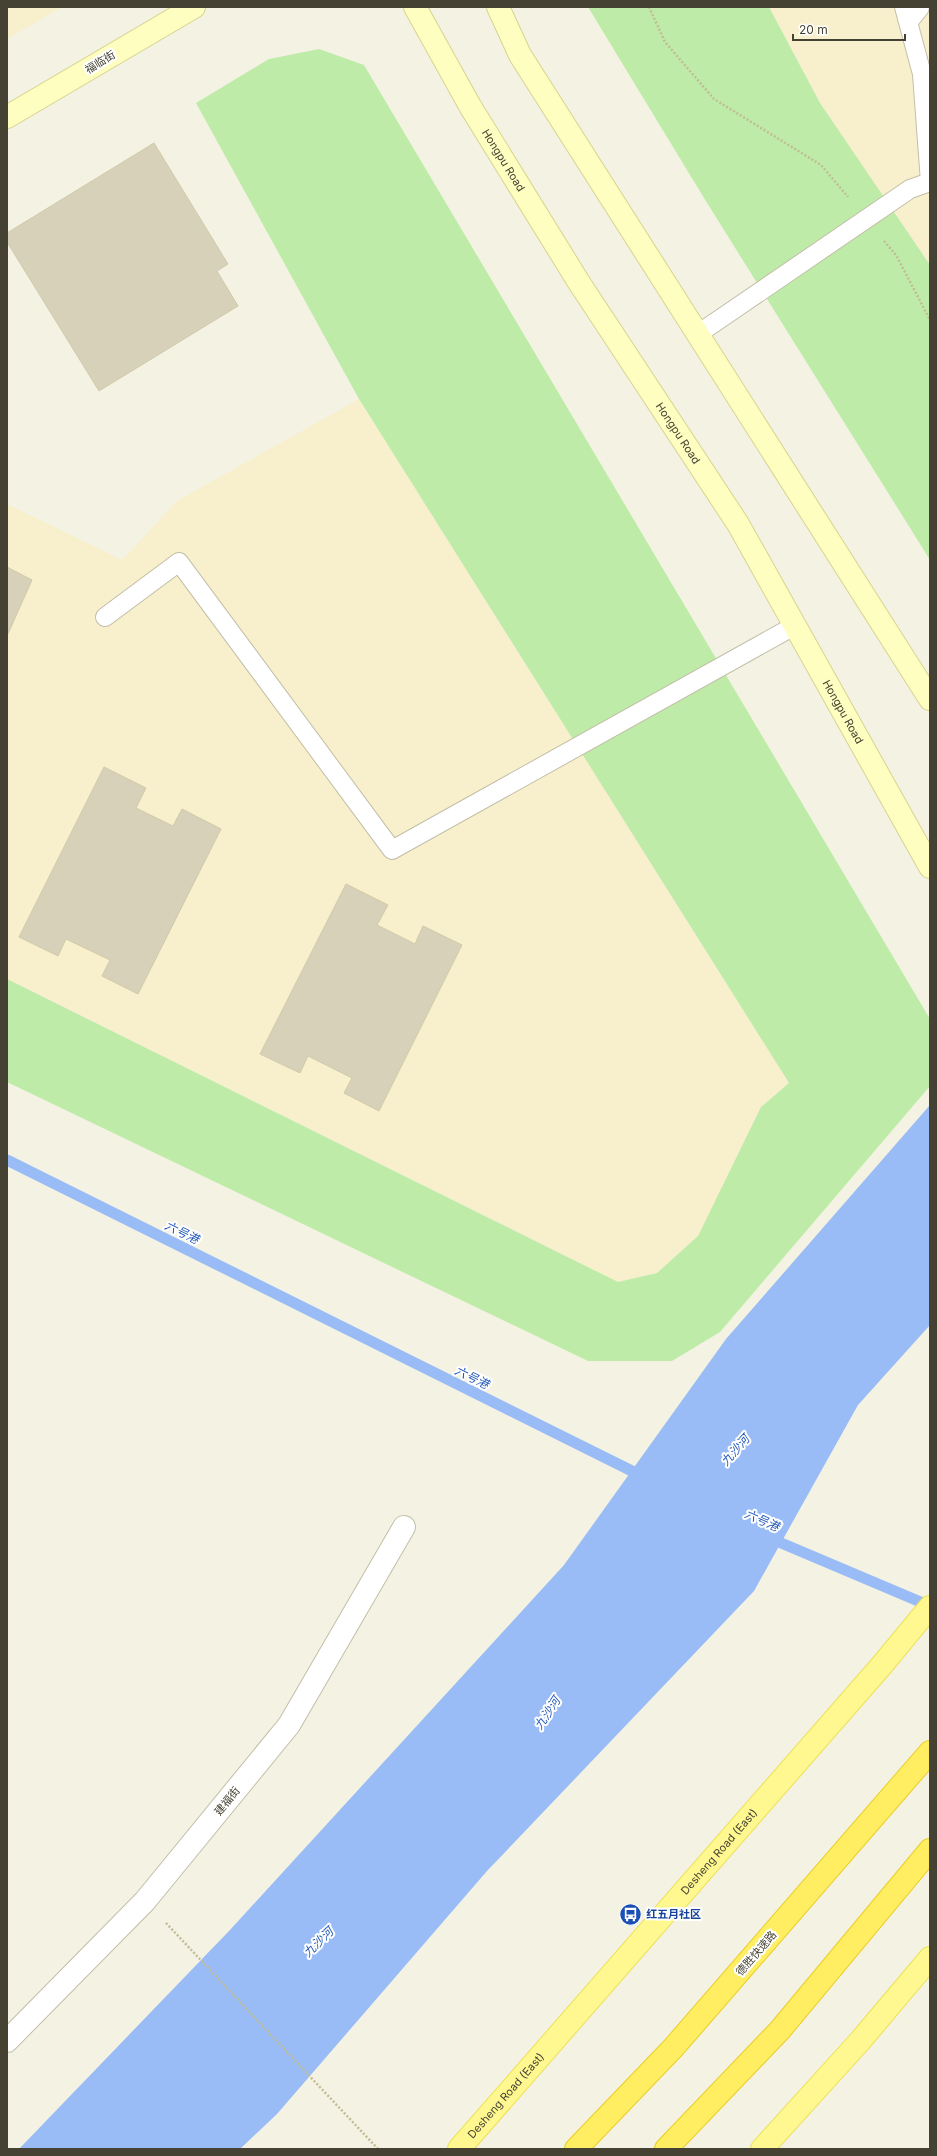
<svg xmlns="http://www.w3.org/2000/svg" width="937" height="2156" font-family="Inter,'Noto Sans SC',sans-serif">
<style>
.commercial{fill:#f8efcc}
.green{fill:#beeca8}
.water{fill:#99bcf6}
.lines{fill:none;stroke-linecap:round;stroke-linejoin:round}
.stream{stroke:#99bcf6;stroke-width:11}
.building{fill:#d6d1b8;stroke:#d1caaa}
.lane-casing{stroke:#c2bfa8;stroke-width:20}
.street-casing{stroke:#c2bfa8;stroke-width:24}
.secondary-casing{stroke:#d7d48e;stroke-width:24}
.primary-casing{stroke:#ede157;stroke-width:24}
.highway-casing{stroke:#eacd26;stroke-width:24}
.path{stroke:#c2bc95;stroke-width:2.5;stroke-dasharray:2 2;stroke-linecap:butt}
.lane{stroke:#fff;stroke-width:18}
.street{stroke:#fff;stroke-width:22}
.secondary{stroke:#fffec1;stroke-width:22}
.primary{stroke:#fff890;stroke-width:22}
.highway{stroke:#ffed62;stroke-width:22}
.labels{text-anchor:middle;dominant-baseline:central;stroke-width:4;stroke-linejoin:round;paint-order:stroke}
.street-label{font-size:11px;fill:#464233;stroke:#fff}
.transit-label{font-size:11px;font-weight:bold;fill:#164399;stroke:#fff;text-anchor:start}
.water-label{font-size:12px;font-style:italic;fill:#2459ba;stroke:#fff}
</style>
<rect width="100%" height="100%" fill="#f3f2e3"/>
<g class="commercial">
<polygon points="7,7 62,7 7,39"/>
<polygon points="769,7 930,7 930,265 820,103"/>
<polygon points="359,399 789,1083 761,1107 698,1236 657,1273 618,1282 7,979 7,504 122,560 177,501"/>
</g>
<g class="green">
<polygon points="588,7 769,7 820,103 930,265 930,560 704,198"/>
<polygon points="319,49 364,65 930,1019 930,1086 720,1332 672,1361 588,1361 7,1082 7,979 618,1282 657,1273 698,1236 761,1107 789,1083 359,399 196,103 269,59"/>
</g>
<polygon class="water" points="930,1105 930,1325 858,1405 754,1591 487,1871 277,2114 240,2149 19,2149 229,1931 564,1565 726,1339"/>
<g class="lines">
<g class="stream">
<polyline points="7,1160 644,1477"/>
<polyline points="767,1537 930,1606"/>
</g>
</g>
<g class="building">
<polygon points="154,143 228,264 217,271 238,306 99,391 7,242 7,233"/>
<polygon points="7,567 32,580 7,636"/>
<polygon points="104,767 146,788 136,808 173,826 182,809 221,829 138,994 102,976 110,960 66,939 58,956 19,937"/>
<polygon points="346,884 388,905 377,925 415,944 423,926 462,945 379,1111 344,1093 352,1078 308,1056 300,1073 260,1054"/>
</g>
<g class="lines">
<defs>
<g id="lane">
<polyline points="904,7 922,74 930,182"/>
<polyline points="698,334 910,189 930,182"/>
<polyline points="105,617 179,562 392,850 794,626"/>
</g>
<g id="street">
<polyline points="909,18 918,7"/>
<polyline points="7,2041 145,1901 289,1725 404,1527"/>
</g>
<g id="secondary">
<path id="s1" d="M415,7L470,106L578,281L738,524L930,867"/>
<polyline points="498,7 520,55 930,699"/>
<polyline points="7,117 194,7"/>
</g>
<g id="primary">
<path id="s2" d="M459,2149L882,1665L930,1607"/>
<polyline points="762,2149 860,2041 930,1958"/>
</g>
<g id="highway">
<polyline points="576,2149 674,2047 930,1752"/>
<polyline points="666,2149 780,2030 930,1850"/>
</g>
</defs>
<use href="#lane" class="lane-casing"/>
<use href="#street" class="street-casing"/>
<use href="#secondary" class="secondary-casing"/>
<use href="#primary" class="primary-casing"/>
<use href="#highway" class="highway-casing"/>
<g class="path">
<polyline points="649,7 665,42 714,99 821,165 848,197"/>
<polyline points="884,241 896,255 930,320"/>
<polyline points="166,1923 378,2149"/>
</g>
<use href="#lane" class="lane"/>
<use href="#street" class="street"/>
<use href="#secondary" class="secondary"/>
<use href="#primary" class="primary"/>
<use href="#highway" class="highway"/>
</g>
<defs>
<symbol id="bus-disc" viewBox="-11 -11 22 22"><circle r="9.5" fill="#1a4fb4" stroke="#fff"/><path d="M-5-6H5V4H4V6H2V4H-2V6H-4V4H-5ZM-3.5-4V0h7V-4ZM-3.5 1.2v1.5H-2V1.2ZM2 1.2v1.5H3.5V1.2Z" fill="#fff"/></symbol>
</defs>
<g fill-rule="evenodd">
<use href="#bus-disc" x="618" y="1902" width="25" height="25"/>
</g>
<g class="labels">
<g class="street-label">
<text transform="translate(100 62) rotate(-31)">福临街</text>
<text stroke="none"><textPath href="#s1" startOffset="177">Hongpu Road</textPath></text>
<text stroke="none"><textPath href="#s1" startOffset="501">Hongpu Road</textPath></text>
<text stroke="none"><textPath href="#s1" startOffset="825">Hongpu Road</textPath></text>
<text transform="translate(227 1801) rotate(-51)">建福街</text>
<text stroke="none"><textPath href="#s2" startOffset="395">Desheng Road (East)</textPath></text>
<text transform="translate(756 1953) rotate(-49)">德胜快速路</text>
<text stroke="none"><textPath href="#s2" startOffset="71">Desheng Road (East)</textPath></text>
</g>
<g class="transit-label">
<text x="646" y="1914">红五月社区</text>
</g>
<g class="water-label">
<text transform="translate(182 1232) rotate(26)">六号港</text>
<text transform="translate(472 1377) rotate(26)">六号港</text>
<text transform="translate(735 1450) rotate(-49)">九沙河</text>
<text transform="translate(762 1520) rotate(24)">六号港</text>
<text transform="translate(547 1713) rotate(-56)">九沙河</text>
<text transform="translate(318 1942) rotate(-44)">九沙河</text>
</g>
</g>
<rect width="937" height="2156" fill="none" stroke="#464233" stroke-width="16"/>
<path d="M793 34v6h112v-6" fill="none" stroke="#464233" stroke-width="2"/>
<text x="799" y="34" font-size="12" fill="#464233" stroke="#ffffff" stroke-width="3" paint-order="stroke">20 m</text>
</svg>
